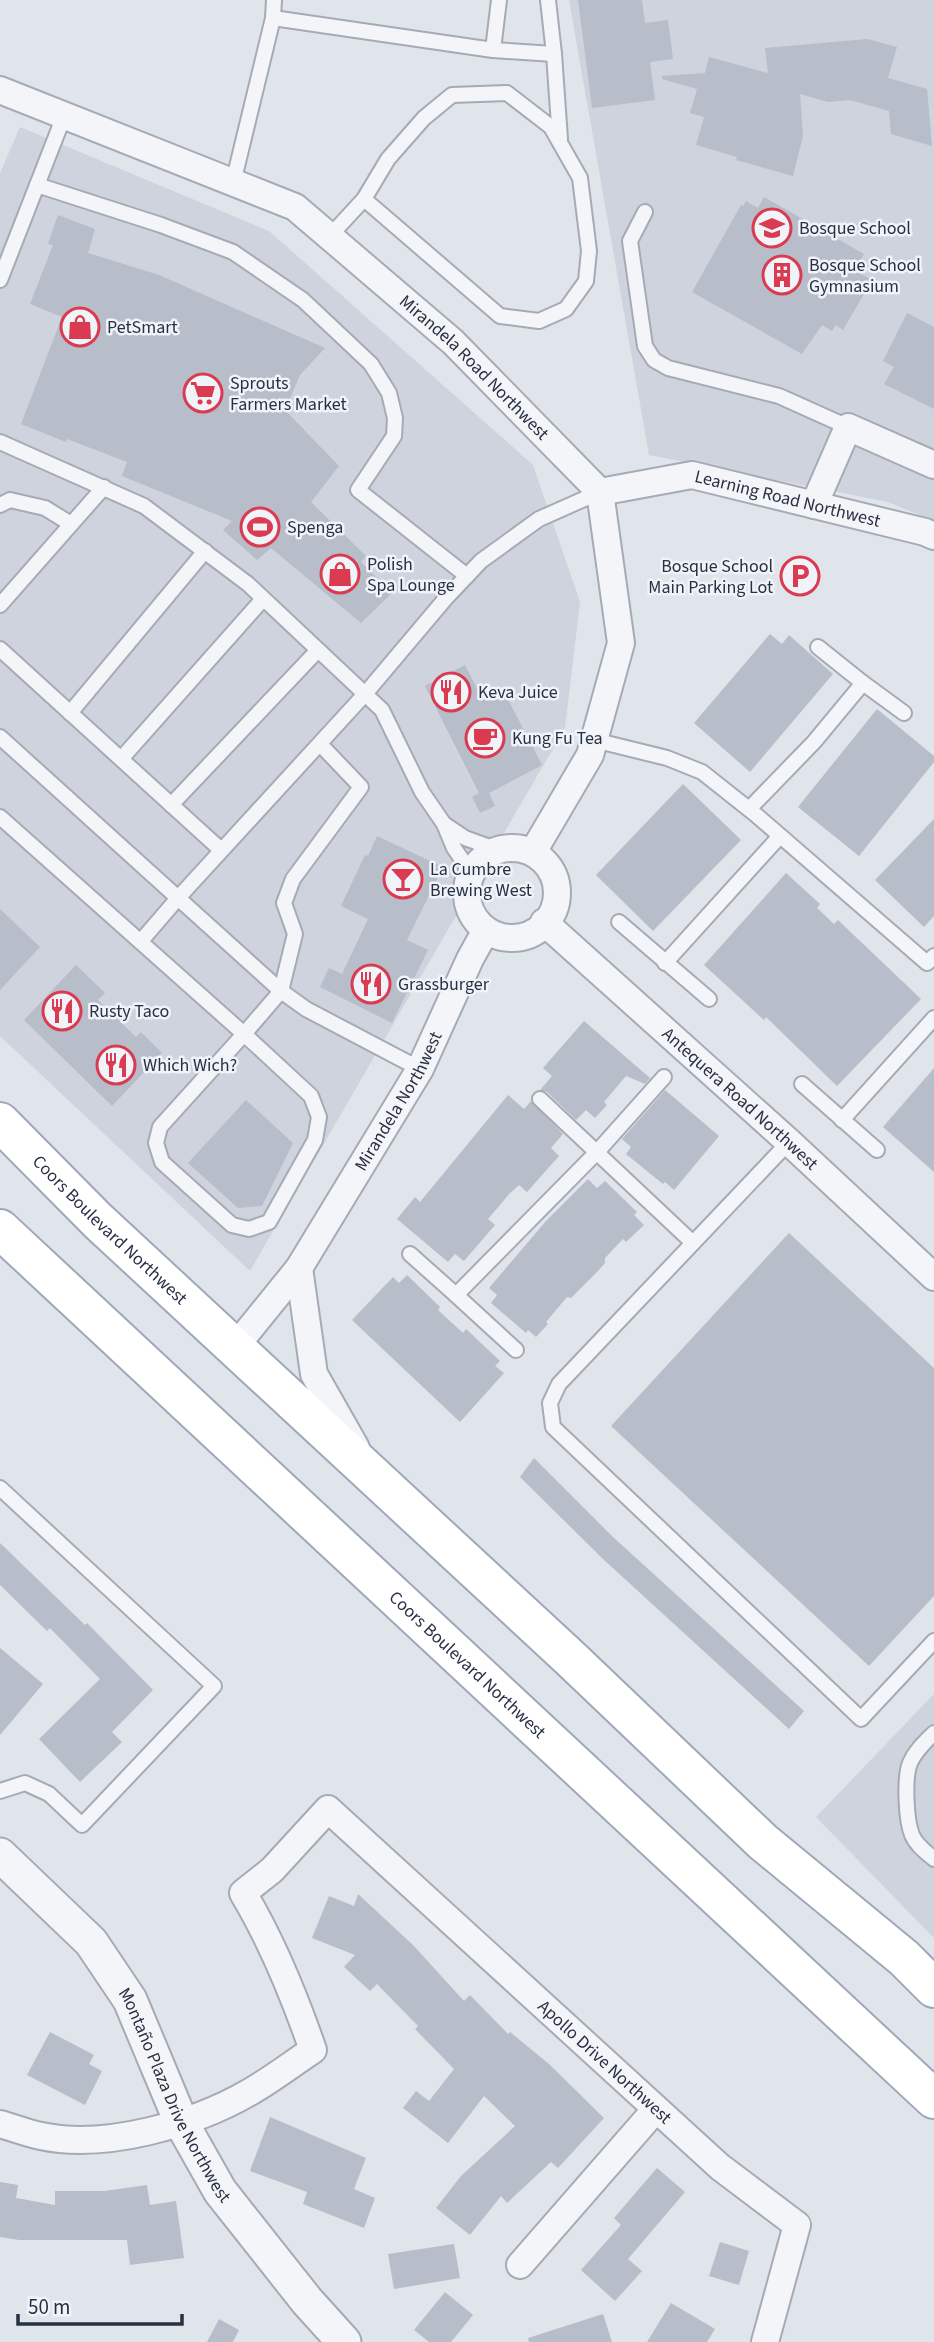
<svg xmlns="http://www.w3.org/2000/svg" width="934" height="2342" font-family="'Source Sans 3',sans-serif">
<style>
.built{fill:#ced3dd}
.building{fill:#b7bdc9}
.lines{fill:none;stroke-linecap:round;stroke-linejoin:round}
.service-casing{stroke:#a5abb6;stroke-width:18}
.minor-casing{stroke:#a5abb6;stroke-width:30}
.tertiary-casing{stroke:#a5abb6;stroke-width:37}
.primary-casing{stroke:#9fa8b7;stroke-width:42}
.service{stroke:#f4f5f8;stroke-width:14}
.minor{stroke:#f4f5f8;stroke-width:26}
.tertiary{stroke:#f4f5f8;stroke-width:33}
.primary{stroke:#fff;stroke-width:38}
.labels{text-anchor:middle;dominant-baseline:central;stroke-width:5;stroke-linejoin:round;paint-order:stroke}
.poi-label{font-size:18px;fill:#273144;stroke:#f0f3f8;text-anchor:start}
.street-label{font-size:18px;fill:#273144;stroke:#f0f3f8}
</style>
<rect width="100%" height="100%" fill="#e0e4eb"/>
<g class="built">
<polygon points="569,0 934,0 934,521 888,502 649,455"/>
<polygon points="20,127 269,231 533,465 580,602 565,728 250,1271 0,1036 0,173"/>
<polygon points="934,1694 934,1938 816,1817"/>
</g>
<g class="building">
<polygon points="578,0 642,0 645,23 668,20 673,59 650,62 655,100 592,108"/>
<polygon points="867,39 897,47 888,78 927,89 932,146 891,134 889,111 850,100 828,102 800,94 803,136 793,176 736,160 737,157 696,145 704,117 690,113 697,89 662,79 662,76 705,73 709,57 768,73 765,48"/>
<polygon points="764,197 864,254 854,270 872,280 843,330 836,325 832,331 822,325 802,354 692,292 741,205 743,206 746,201 758,208"/>
<polygon points="58,215 95,229 88,253 159,275 325,348 300,375 285,410 339,466 311,502 366,556 361,562 392,593 361,623 271,548 257,560 223,530 232,521 122,476 127,462 67,439 66,442 21,424 62,317 30,304 53,245 48,244"/>
<polygon points="907,313 934,327 934,409 884,384 894,367 883,361"/>
<polygon points="770,634 782,644 789,635 833,674 750,772 694,723"/>
<polygon points="465,665 483,700 503,690 542,765 489,793 495,806 480,813 472,797 479,793 425,686"/>
<polygon points="877,709 934,756 934,762 859,856 798,807"/>
<polygon points="683,784 741,840 653,931 596,875"/>
<polygon points="934,819 934,916 924,927 875,880"/>
<polygon points="377,836 443,867 407,940 428,950 392,1023 320,987 329,968 342,974 368,919 341,906 365,855 368,856"/>
<polygon points="786,873 820,904 817,908 834,924 838,920 921,999 837,1086 766,1017 764,1020 704,965"/>
<polygon points="0,909 40,947 0,990"/>
<polygon points="76,965 105,993 98,1000 136,1037 141,1032 162,1053 112,1106 24,1020"/>
<polygon points="584,1021 650,1078 645,1084 626,1076 604,1102 607,1105 595,1118 586,1110 576,1120 547,1092 540,1090 552,1076 543,1068"/>
<polygon points="934,1068 934,1172 883,1127"/>
<polygon points="665,1090 719,1136 674,1190 665,1182 663,1184 626,1154 631,1147 622,1139"/>
<polygon points="508,1095 524,1109 531,1101 563,1134 551,1148 559,1156 527,1192 519,1185 510,1193 488,1219 495,1225 464,1261 455,1254 448,1262 397,1219 415,1197 420,1202"/>
<polygon points="246,1100 293,1143 262,1206 238,1208 188,1163"/>
<polygon points="588,1179 597,1188 605,1181 637,1212 634,1215 644,1225 626,1242 623,1239 605,1258 605,1263 597,1272 571,1298 567,1297 546,1322 548,1324 536,1337 528,1330 526,1333 491,1303 497,1295 489,1288 546,1221"/>
<polygon points="789,1233 934,1368 934,1596 869,1666 611,1426"/>
<polygon points="407,1275 440,1307 438,1310 463,1333 466,1329 500,1361 495,1366 504,1373 460,1422 352,1320 393,1277 399,1283"/>
<polygon points="534,1458 613,1537 804,1711 789,1729 603,1559 520,1477"/>
<polygon points="0,1543 85,1625 87,1623 153,1690 112,1732 122,1742 80,1782 39,1739 100,1679 50,1628 47,1631 0,1585"/>
<polygon points="0,1648 43,1684 0,1735"/>
<polygon points="358,1894 413,1945 464,2001 470,1995 508,2034 510,2032 549,2064 604,2118 558,2168 551,2162 507,2203 501,2196 470,2235 436,2208 461,2176 515,2126 484,2096 448,2143 403,2108 416,2091 429,2101 454,2069 415,2029 418,2026 377,1984 370,1991 344,1967 355,1955 312,1938 329,1896 354,1906"/>
<polygon points="50,2032 94,2055 89,2064 102,2071 85,2105 27,2075"/>
<polygon points="270,2117 366,2158 354,2189 375,2198 364,2228 303,2204 307,2192 250,2171"/>
<polygon points="657,2168 685,2192 628,2259 642,2271 615,2301 581,2270 621,2225 614,2218"/>
<polygon points="0,2182 18,2185 16,2198 55,2205 55,2191 104,2191 147,2185 150,2205 176,2201 184,2258 130,2265 127,2240 19,2240 0,2237"/>
<polygon points="720,2242 749,2251 739,2285 709,2276"/>
<polygon points="454,2244 460,2278 394,2289 388,2254"/>
<polygon points="445,2292 473,2315 451,2342 429,2342 414,2330"/>
<polygon points="671,2303 715,2329 707,2342 647,2342"/>
<polygon points="603,2314 612,2342 529,2342 528,2338"/>
<polygon points="219,2319 239,2330 233,2342 207,2342"/>
</g>
<g class="lines">
<defs>
<g id="service">
<polyline points="273,18 274,0"/>
<polyline points="493,50 499,0"/>
<polyline points="554,54 560,139"/>
<polyline points="233,183 273,18 493,50 554,54 548,0"/>
<polyline points="37,185 161,225 233,252 303,300 371,364 389,393 395,418 394,436 358,490 467,576"/>
<polyline points="645,212 630,241 645,346 654,360 668,368 779,396 848,427"/>
<polyline points="329,237 364,199 388,159 424,118 452,95 507,93 551,127 580,178 589,251 586,281 566,309 539,321 500,316 364,199"/>
<polyline points="0,280 64,116"/>
<polyline points="0,442 144,506 248,584 382,710 422,792 444,824"/>
<polyline points="0,505 10,500 45,508 71,524"/>
<polyline points="0,605 104,487"/>
<polyline points="818,647 863,683"/>
<polyline points="0,649 221,850"/>
<polyline points="70,713 205,551"/>
<polyline points="0,737 178,898 141,941"/>
<polyline points="594,740 667,758 702,772 755,814 927,963 934,956"/>
<polyline points="121,759 263,599"/>
<polyline points="171,805 318,650"/>
<polyline points="749,809 814,742 863,683 904,713"/>
<polyline points="0,817 244,1034 160,1127 156,1143 162,1162 232,1225 249,1229 269,1222 315,1140 319,1117 311,1096 244,1034 281,991 295,934 284,903 293,879 361,787 320,744"/>
<polyline points="471,873 454,848 444,824 465,838 498,850"/>
<polyline points="619,922 709,999"/>
<polyline points="665,963 780,836"/>
<polyline points="420,1069 306,1009 281,991 178,898 365,694 446,598 481,561 539,519 600,492"/>
<polyline points="802,1084 877,1150"/>
<polyline points="540,1099 693,1243"/>
<polyline points="842,1120 934,1018"/>
<polyline points="789,1142 559,1384 550,1403 553,1427 861,1719 934,1641"/>
<polyline points="410,1254 456,1295"/>
<polyline points="516,1350 456,1295 597,1152 664,1077"/>
<polyline points="0,1488 214,1686 82,1825 49,1794 25,1783 0,1791"/>
<path d="M934,1733C925,1742 915,1751 910,1763C904,1778 906,1820 912,1835C916,1845 926,1852 934,1859"/>
</g>
<g id="minor">
<path id="s1" d="M0,90L295,207L453,342L600,492L621,643L590,755L533,852"/>
<path id="s2" d="M600,492L692,475L925,532L934,536"/>
<polyline points="814,505 848,427 934,465"/>
<circle cx="512" cy="893" r="45"/>
<path id="s3" d="M544,922L789,1142L934,1277"/>
<polyline points="299,1268 314,1374 356,1448"/>
<path id="s4" d="M235,1347L299,1268L420,1069L470,959L486,930"/>
<path id="s5" d="M0,2124C14,2128 27,2133 41,2136C105,2150 195,2124 250,2092C271,2080 292,2064 313,2050C294,1995 273,1943 243,1893L272,1870L328,1809L720,2167L797,2225L765,2342"/>
<polyline points="520,2265 656,2109"/>
</g>
<g id="tertiary">
<path id="s6" d="M0,1855L91,1942L130,2000L181,2122L220,2191L307,2301L344,2342"/>
</g>
<g id="primary">
<path id="s7" d="M0,1122L98,1221L570,1658L763,1842L904,1958L934,1988"/>
<path id="s8" d="M0,1229L934,2099"/>
</g>
</defs>
<use href="#service" class="service-casing"/>
<use href="#minor" class="minor-casing"/>
<use href="#tertiary" class="tertiary-casing"/>
<use href="#primary" class="primary-casing"/>
<use href="#service" class="service"/>
<use href="#minor" class="minor"/>
<use href="#tertiary" class="tertiary"/>
<use href="#primary" class="primary"/>
</g>
<defs>
<symbol id="school-ring" viewBox="-11 -11 22 22"><circle r="9.5" fill="#f0f3f8" stroke="#da3b51" stroke-width="1.5"/><path d="M0-5L7-2L0 1L-7-2ZM-4 1L0 2.5L4 1V4Q0 6-4 4Z" fill="#da3b51"/></symbol>
<symbol id="building-ring" viewBox="-11 -11 22 22"><circle r="9.5" fill="#f0f3f8" stroke="#da3b51" stroke-width="1.5"/><path d="M-4-6H4V6H1V3H-1V6H-4ZM-2.5-4.3h1.7v1.8h-1.7ZM.8-4.3h1.7v1.8H.8ZM-2.5-1h1.7V.8h-1.7ZM.8-1h1.7V.8H.8Z" fill="#da3b51"/></symbol>
<symbol id="shop-ring" viewBox="-11 -11 22 22"><circle r="9.5" fill="#f0f3f8" stroke="#da3b51" stroke-width="1.5"/><path d="M-5-2.5h2.3a2.7 3.5 0 0 1 5.4 0H5L5.5 6h-11ZM-1.5-2.5h3a1.5 2.3 0 0 0-3 0Z" fill="#da3b51"/></symbol>
<symbol id="supermarket-ring" viewBox="-11 -11 22 22"><circle r="9.5" fill="#f0f3f8" stroke="#da3b51" stroke-width="1.5"/><path d="M-6-5.5h2.5l.6 2H6L4.5 2H-2.5L-4.4-4H-6ZM-1.5 3.2a1.3 1.3 0 1 0 .1 0ZM3 3.2a1.3 1.3 0 1 0 .1 0Z" fill="#da3b51"/></symbol>
<symbol id="stadium-ring" viewBox="-11 -11 22 22"><circle r="9.5" fill="#f0f3f8" stroke="#da3b51" stroke-width="1.5"/><path d="M0-5a6.5 5 0 1 0 0 10a6.5 5 0 1 0 0-10ZM-3.5-1.8h7v3.6h-7Z" fill="#da3b51"/></symbol>
<symbol id="parking-ring" viewBox="-11 -11 22 22"><circle r="9.5" fill="#f0f3f8" stroke="#da3b51" stroke-width="1.5"/><path d="M-3.5-5.5H1a3.5 3.5 0 0 1 0 7H-1V5.5H-3.5ZM-1-3.4V-.6H.8a1.4 1.4 0 0 0 0-2.8Z" fill="#da3b51"/></symbol>
<symbol id="restaurant-ring" viewBox="-11 -11 22 22"><circle r="9.5" fill="#f0f3f8" stroke="#da3b51" stroke-width="1.5"/><path d="M-5-6h1v4h1v-4h1v4h1v-4h1v5L-1.5 .5V6h-2V.5L-5-1ZM5-6V6H3V1.5H1.5Q1.5-4 5-6Z" fill="#da3b51"/></symbol>
<symbol id="cafe-ring" viewBox="-11 -11 22 22"><circle r="9.5" fill="#f0f3f8" stroke="#da3b51" stroke-width="1.5"/><path d="M-5.5-4.5H6V0H3Q3 3.5 0 3.5H-2.5Q-5.5 3.5-5.5 0ZM3-3.2v2h1.7v-2ZM-6 4.5H4V6H-6Z" fill="#da3b51"/></symbol>
<symbol id="bar-ring" viewBox="-11 -11 22 22"><circle r="9.5" fill="#f0f3f8" stroke="#da3b51" stroke-width="1.5"/><path d="M-6-5H6L.8 .8V4.5H3.5V6h-7V4.5H-.8V.8Z" fill="#da3b51"/></symbol>
</defs>
<g fill-rule="evenodd">
<use href="#school-ring" x="750" y="206" width="44" height="44"/>
<use href="#building-ring" x="760" y="253" width="44" height="44"/>
<use href="#shop-ring" x="58" y="305" width="44" height="44"/>
<use href="#supermarket-ring" x="181" y="371" width="44" height="44"/>
<use href="#stadium-ring" x="238" y="505" width="44" height="44"/>
<use href="#shop-ring" x="318" y="552" width="44" height="44"/>
<use href="#parking-ring" x="778" y="554" width="44" height="44"/>
<use href="#restaurant-ring" x="429" y="670" width="44" height="44"/>
<use href="#cafe-ring" x="463" y="716" width="44" height="44"/>
<use href="#bar-ring" x="381" y="857" width="44" height="44"/>
<use href="#restaurant-ring" x="349" y="962" width="44" height="44"/>
<use href="#restaurant-ring" x="40" y="989" width="44" height="44"/>
<use href="#restaurant-ring" x="94" y="1043" width="44" height="44"/>
</g>
<g class="labels">
<g class="poi-label">
<text x="799" y="228">Bosque School</text>
<text x="809" y="265">Bosque School<tspan x="809" dy="21">Gymnasium</tspan></text>
<text x="107" y="327">PetSmart</text>
<text x="230" y="383">Sprouts<tspan x="230" dy="21">Farmers Market</tspan></text>
<text x="287" y="527">Spenga</text>
<text x="367" y="564">Polish<tspan x="367" dy="21">Spa Lounge</tspan></text>
<text x="773" y="566" text-anchor="end">Bosque School<tspan x="773" dy="21">Main Parking Lot</tspan></text>
<text x="478" y="692">Keva Juice</text>
<text x="512" y="738">Kung Fu Tea</text>
<text x="430" y="869">La Cumbre<tspan x="430" dy="21">Brewing West</tspan></text>
<text x="398" y="984">Grassburger</text>
<text x="89" y="1011">Rusty Taco</text>
<text x="143" y="1065">Which Wich?</text>
</g>
<g class="street-label">
<text stroke="none"><textPath href="#s1" startOffset="558">Mirandela Road Northwest</textPath></text>
<text stroke="none"><textPath href="#s2" startOffset="192">Learning Road Northwest</textPath></text>
<text stroke="none"><textPath href="#s3" startOffset="264">Antequera Road Northwest</textPath></text>
<text stroke="none"><textPath href="#s4" startOffset="296">Mirandela Northwest</textPath></text>
<text stroke="none"><textPath href="#s7" startOffset="154">Coors Boulevard Northwest</textPath></text>
<text stroke="none"><textPath href="#s8" startOffset="639">Coors Boulevard Northwest</textPath></text>
<text stroke="none"><textPath href="#s5" startOffset="1003">Apollo Drive Northwest</textPath></text>
<text stroke="none"><textPath href="#s6" startOffset="301">Montaño Plaza Drive Northwest</textPath></text>
</g>
</g>
<path d="M18 2314v10h164v-10" fill="none" stroke="#273144" stroke-width="3.5"/>
<text x="28" y="2314" font-size="21" fill="#273144" stroke="#f0f3f8" stroke-width="5" paint-order="stroke">50 m</text>
</svg>
